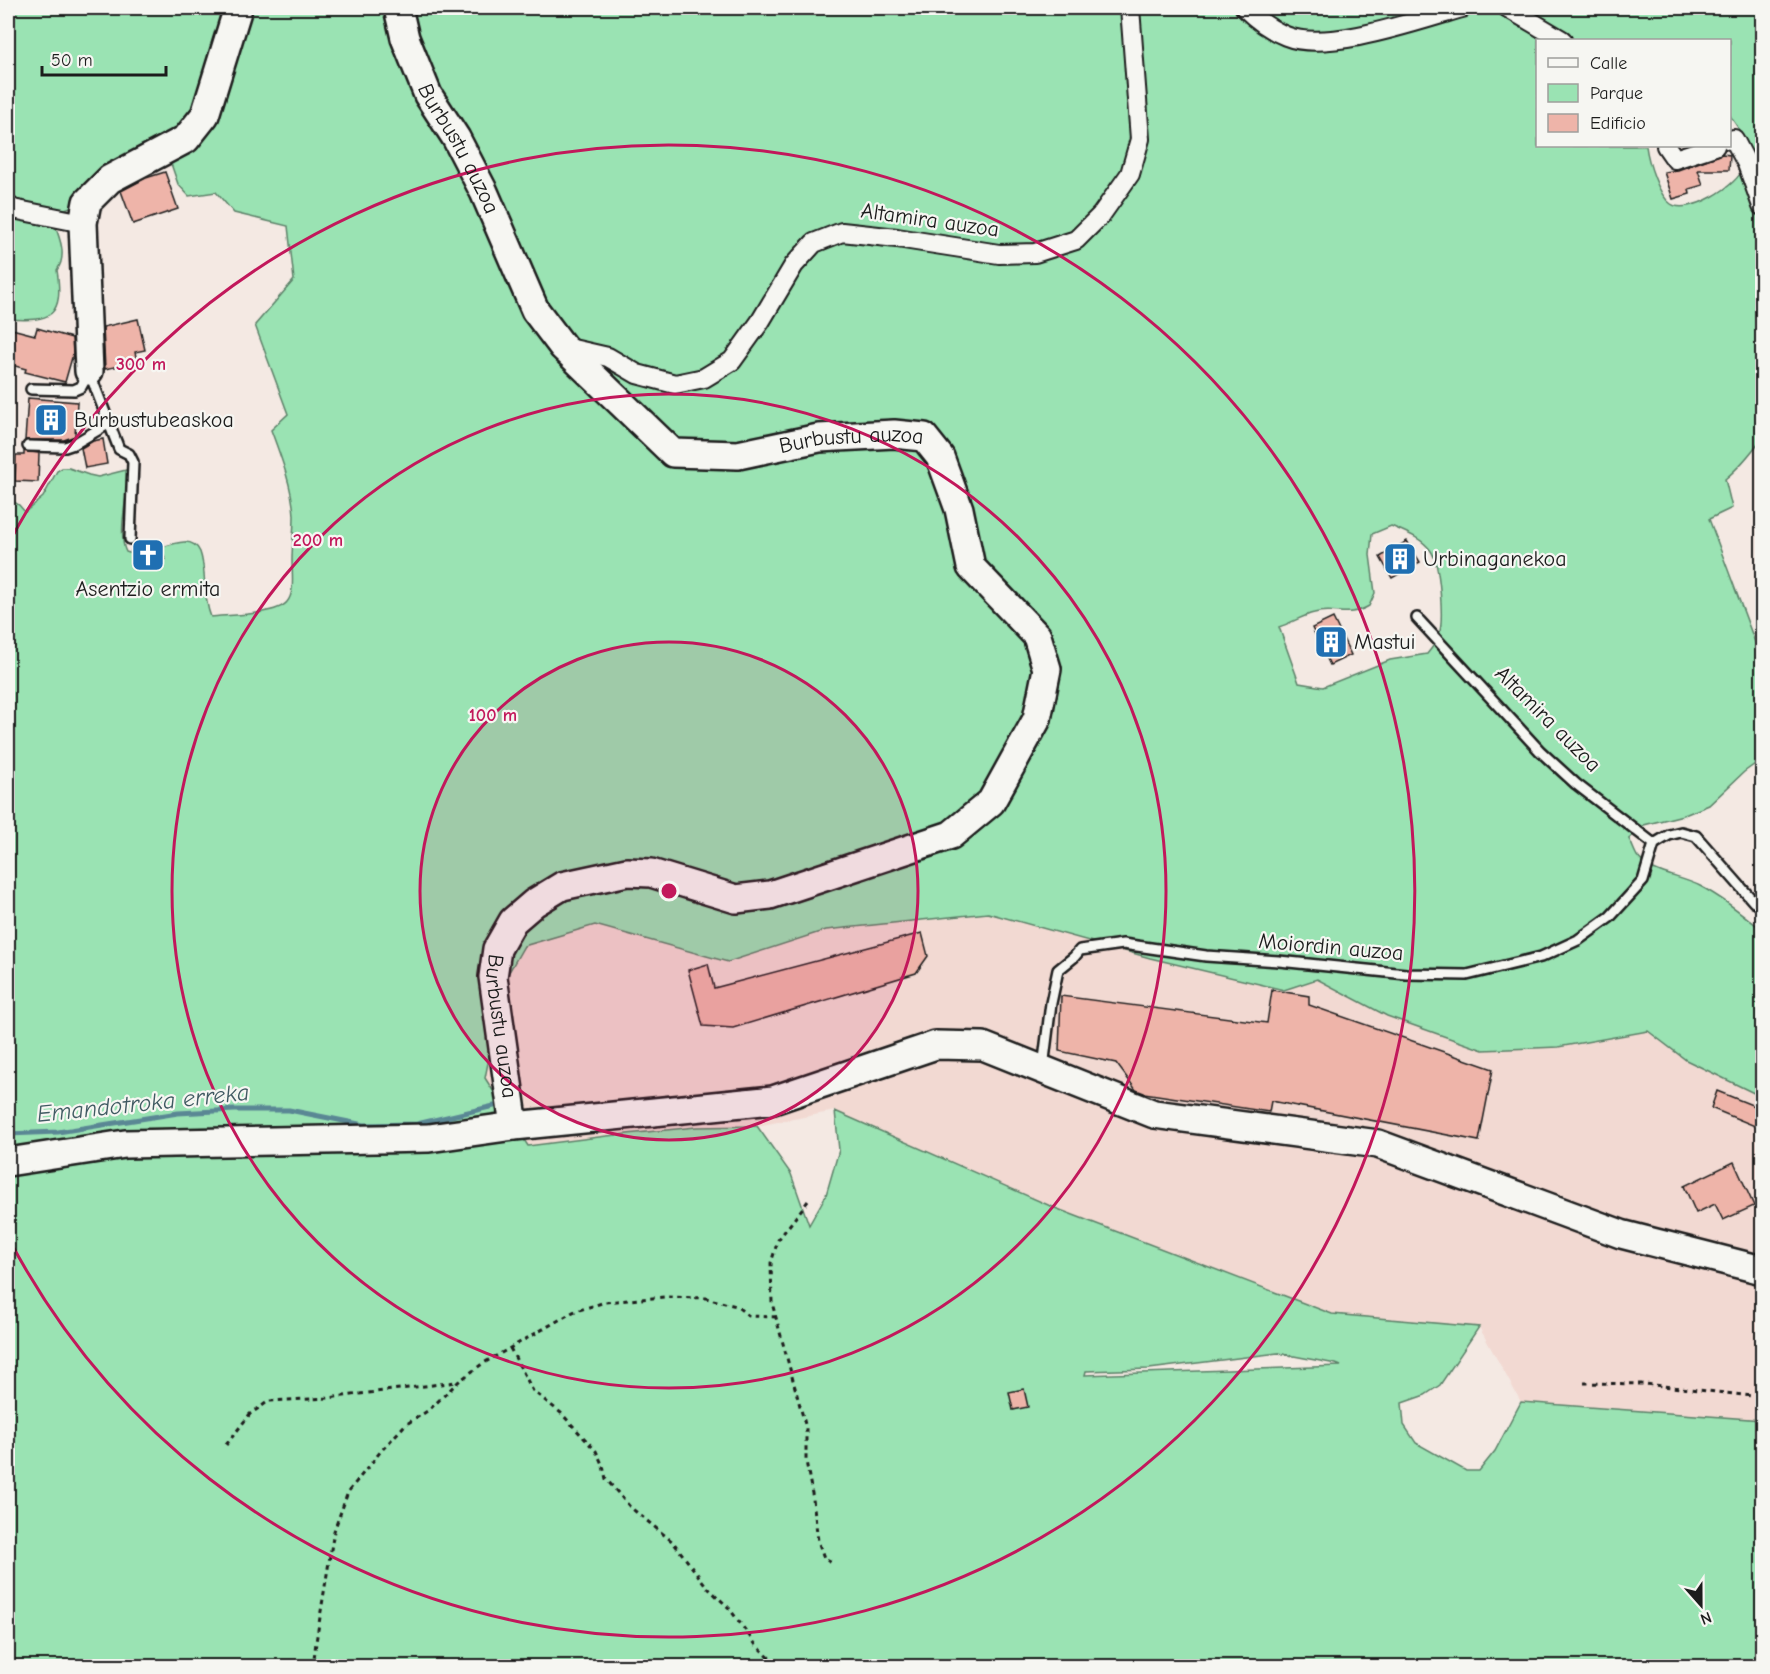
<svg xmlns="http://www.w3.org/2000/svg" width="1770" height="1674" font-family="'Comic Neue',sans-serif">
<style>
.built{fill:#f2d9d2}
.green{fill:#9ae3b3;stroke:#5b8068;stroke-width:1.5;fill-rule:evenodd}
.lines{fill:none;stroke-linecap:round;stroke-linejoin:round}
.stream{stroke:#5a8794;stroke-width:5}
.building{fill:#eeb4a9;stroke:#1c1c1c;stroke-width:1.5}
.lane-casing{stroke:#1c1c1c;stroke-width:14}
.street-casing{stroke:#1c1c1c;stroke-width:22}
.secondary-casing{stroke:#1c1c1c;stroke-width:32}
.path{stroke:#1c1c1c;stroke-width:3;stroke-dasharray:4.5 4.5;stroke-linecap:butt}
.lane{stroke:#f6f6f2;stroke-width:9}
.street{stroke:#f6f6f2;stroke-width:18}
.secondary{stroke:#f6f6f2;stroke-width:27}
.ring{fill:none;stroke:#c2185b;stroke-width:3}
.labels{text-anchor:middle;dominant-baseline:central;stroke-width:4.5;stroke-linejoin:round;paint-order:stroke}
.street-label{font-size:22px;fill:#1c1c1c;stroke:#f6f6f2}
.poi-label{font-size:22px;fill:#1c1c1c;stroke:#f6f6f2;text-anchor:start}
.water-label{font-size:24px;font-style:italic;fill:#405a62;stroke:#f6f6f2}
.centre{fill:#c2185b;stroke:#f6f6f2;stroke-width:3}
.ring-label{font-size:18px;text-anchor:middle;font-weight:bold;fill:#c2185b;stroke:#f6f6f2;stroke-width:4.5;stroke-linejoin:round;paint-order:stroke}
</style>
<rect width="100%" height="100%" fill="#f4e9e3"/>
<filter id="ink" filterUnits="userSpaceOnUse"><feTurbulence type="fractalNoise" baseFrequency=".0167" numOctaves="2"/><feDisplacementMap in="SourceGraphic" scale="12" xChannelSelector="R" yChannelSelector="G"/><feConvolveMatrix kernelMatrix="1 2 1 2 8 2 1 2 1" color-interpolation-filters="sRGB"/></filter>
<g filter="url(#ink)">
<polygon class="built" points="988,913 1284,990 1317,979 1387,1016 1483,1050 1558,1047 1648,1031 1686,1060 1762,1097 1762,1420 1521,1402 1479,1327 1332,1314 1055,1208 835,1111 757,1126 528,1146 485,1078 504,981 524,946 595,925 728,962 826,930"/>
<path class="green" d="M8,8H1762V438C1751,453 1740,467 1725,479L1732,508L1709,519L1762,661V759L1744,772L1709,805L1687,814L1644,825L1629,839C1632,844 1634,851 1637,856C1650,874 1681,876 1700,886C1723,898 1743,914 1762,930V1097L1686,1060L1648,1031L1558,1047L1483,1050L1387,1016L1317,979L1284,990L1150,958L988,913L826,930L728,962L595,925L524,946L504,981L485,1078L528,1146L607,1136L696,1127L757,1126L791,1174L809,1225L826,1195L839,1150L835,1111L1055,1208L1332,1314L1479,1327L1440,1385L1425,1395L1402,1403L1404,1425L1416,1443L1466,1471H1479L1495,1451L1521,1402L1762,1420V1666H8V498L19,505L25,512L43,497L57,471L62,468H69L89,475L98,477L130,469C128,489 117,536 126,552C147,562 189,525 200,552C207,571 202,596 211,617C228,615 277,615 287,602C295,593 292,573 292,561C292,546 294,530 294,515C292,486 281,457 271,430L288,414L255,325L294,280L288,226L234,213L216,192L189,196L178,184L167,152L75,205L51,215C57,232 69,254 57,270C64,317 51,322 8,319ZM1538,40H1730C1730,59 1730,78 1730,96C1730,102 1728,110 1730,115C1731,118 1735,123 1737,126C1744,137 1746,154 1743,167C1740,185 1688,216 1671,204C1658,195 1648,161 1646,146H1538ZM1391,526C1405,532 1422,538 1431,551C1440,564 1444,619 1439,635C1437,642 1432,648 1427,654L1390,660L1323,687L1299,683L1279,627C1291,623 1302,616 1314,613C1335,607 1347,619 1369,606L1375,593L1370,555L1372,534ZM1278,1353L1336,1364L1341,1366L1085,1375L1086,1371L1149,1369Z"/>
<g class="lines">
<polyline class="stream" points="8,1134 58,1132 178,1113 235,1110 289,1110 364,1125 417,1124 494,1106"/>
</g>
<g class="building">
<polygon points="1722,154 1730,155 1729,170 1698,170 1703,185 1689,189 1690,194 1673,199 1664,172 1678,170"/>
<polygon points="165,172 178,209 133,224 121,191 146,178"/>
<polygon points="138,319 145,350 135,352 137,362 105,369 103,327"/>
<polygon points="8,328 35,335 37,328 72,338 73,354 65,382 25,372 26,369 8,364"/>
<polygon points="28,398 77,402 75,436 64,440 25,440"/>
<polygon points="103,439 107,464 85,468 81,448 93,441"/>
<polygon points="24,451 39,453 38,482 15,481 16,455 24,455"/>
<polygon points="159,541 165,559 138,569 131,551"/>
<polygon points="1407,541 1420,562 1392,578 1380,557"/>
<polygon points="1333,618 1351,655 1330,665 1312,628"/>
<polygon points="922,933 928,956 916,973 733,1028 703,1026 688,970 708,964 714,988"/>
<polygon points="1272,990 1309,996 1309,1005 1493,1069 1479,1141 1271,1101 1269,1112 1144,1093 1136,1090 1116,1063 1059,1051 1061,996 1267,1023"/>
<polygon points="1717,1091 1762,1109 1762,1129 1711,1108"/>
<polygon points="1734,1162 1754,1206 1723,1220 1715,1204 1696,1213 1684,1186"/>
<polygon points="1024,1389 1028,1407 1013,1410 1009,1392"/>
</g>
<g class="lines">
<defs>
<g id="lane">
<polyline points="90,374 119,449 129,454 133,462 130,539"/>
<polyline points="31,389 74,390 81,387 88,374"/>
<polyline points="28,446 65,447 74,444 108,424"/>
<polyline points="1417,618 1540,751 1576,784 1654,844 1669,835 1681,832 1696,836 1754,902 1762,906"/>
<polyline points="1043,1068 1051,1003 1058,970 1074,957 1080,950 1123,944 1206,956 1279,961 1406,974 1467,975 1541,957 1578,940 1610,917 1643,881 1654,844"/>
</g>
<g id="street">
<path d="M1245,8C1256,19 1271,30 1286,36C1327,53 1419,20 1462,8"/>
<polyline points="1508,8 1562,40"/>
<polyline points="1730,140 1734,139 1747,164 1762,206"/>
<polyline points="1666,146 1675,159 1715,146"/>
<polyline points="8,205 13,209 83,223"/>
<polyline points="564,347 608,357 637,374 675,384 704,378 732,361 760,322 794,265 814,243 842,232 897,238 999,254 1035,253 1076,240 1101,215 1130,174 1140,139 1130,8"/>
</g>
<g id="secondary">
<path id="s1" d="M398,8L405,38L428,95L456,138L484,192L535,310L563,347L673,453L738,455L819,438L894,434L924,437L940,457L959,509L971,567L1037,636L1047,669L1037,719L991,802L951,835L770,895L736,899L651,873L627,872L562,886L534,903L513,921L497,949L493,977L514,1126"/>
<polyline points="89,371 83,223 87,202 110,179 186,139 205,115 238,8"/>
<polyline points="8,1162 125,1144 429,1138 514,1126 773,1100 936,1045 983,1046 1154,1114 1378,1144 1621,1234 1762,1270"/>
</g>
</defs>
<use href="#lane" class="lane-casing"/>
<use href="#street" class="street-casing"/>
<use href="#secondary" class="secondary-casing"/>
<g class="path">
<polyline points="808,1201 778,1240 771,1263 772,1303 806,1428 806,1461 813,1499 818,1541 824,1558 834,1563"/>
<polyline points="510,1348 533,1391 561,1413 596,1451 603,1466 606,1479 630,1507 673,1542 707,1587 729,1608 756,1645 778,1666"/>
<polyline points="1584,1383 1644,1384 1762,1397"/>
<polyline points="226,1445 250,1414 269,1401 328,1398 456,1382"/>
<polyline points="317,1666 314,1659 316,1642 334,1531 348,1492 381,1451 405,1425 429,1410 458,1382 482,1364 573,1312 605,1302 664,1297 706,1298 736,1306 749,1316 777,1317"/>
</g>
<use href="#lane" class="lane"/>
<use href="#street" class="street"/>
<use href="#secondary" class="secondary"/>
</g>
</g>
<circle cx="669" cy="891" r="249" fill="#c2185b" fill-opacity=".12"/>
<g class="ring">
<circle cx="669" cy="891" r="249"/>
<circle cx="669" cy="891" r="497"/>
<path d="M10 541A746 746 0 1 1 10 1241"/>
</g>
<defs>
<symbol id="building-square" viewBox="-11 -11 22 22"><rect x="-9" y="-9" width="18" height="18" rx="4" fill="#1f6fb2" stroke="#f6f6f2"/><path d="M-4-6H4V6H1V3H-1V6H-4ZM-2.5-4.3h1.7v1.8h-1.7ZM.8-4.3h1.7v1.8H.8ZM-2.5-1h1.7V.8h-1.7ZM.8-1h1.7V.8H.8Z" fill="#fff"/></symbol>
<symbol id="church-square" viewBox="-11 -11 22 22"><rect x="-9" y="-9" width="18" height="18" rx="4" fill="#1f6fb2" stroke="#f6f6f2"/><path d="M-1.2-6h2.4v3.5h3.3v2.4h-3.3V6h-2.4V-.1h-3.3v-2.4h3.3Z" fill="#fff"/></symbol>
</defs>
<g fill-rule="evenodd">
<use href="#building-square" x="32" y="401" width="38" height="38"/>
<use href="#church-square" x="129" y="536" width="38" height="38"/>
<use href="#building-square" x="1381" y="540" width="38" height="38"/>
<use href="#building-square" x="1312" y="623" width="38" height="38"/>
</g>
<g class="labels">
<g class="street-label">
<text stroke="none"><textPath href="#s1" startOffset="154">Burbustu auzoa</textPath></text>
<text transform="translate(930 220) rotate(8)">Altamira auzoa</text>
<text stroke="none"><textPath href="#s1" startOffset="712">Burbustu auzoa</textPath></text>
<text transform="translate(1548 719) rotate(45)">Altamira auzoa</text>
<text transform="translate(1331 947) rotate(5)">Moiordin auzoa</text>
<text stroke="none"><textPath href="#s1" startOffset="1828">Burbustu auzoa</textPath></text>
</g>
<g class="poi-label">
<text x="74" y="420">Burbustubeaskoa</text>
<text x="1423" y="559">Urbinaganekoa</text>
<text x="148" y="589" text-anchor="middle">Asentzio ermita</text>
<text x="1354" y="642">Mastui</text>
</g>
<g class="water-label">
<text transform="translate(143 1103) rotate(-6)">Emandotroka erreka</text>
</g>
</g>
<circle cx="669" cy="891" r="9" class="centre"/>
<g class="ring-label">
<text x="141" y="370">300 m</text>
<text x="318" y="546">200 m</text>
<text x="493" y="721">100 m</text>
</g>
<rect width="1770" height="1674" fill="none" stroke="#f6f6f2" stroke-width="30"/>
<rect x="15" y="15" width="1740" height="1644" fill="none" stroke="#1c1c1c" stroke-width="2" filter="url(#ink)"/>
<rect x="1536" y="39" width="195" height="108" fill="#f6f6f2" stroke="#9f9f9c" stroke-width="1.5"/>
<rect x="1548" y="58" width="30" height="9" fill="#f6f6f2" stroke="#9f9f9c" stroke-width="1.5"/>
<text x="1590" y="69" font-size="18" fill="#1c1c1c">Calle</text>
<rect x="1548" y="84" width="30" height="18" fill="#9ae3b3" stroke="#9f9f9c" stroke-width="1.5"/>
<text x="1590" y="99" font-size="18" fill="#1c1c1c">Parque</text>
<rect x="1548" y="114" width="30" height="18" fill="#eeb4a9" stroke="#9f9f9c" stroke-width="1.5"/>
<text x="1590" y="129" font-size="18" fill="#1c1c1c">Edificio</text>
<g transform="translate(1701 1605) rotate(159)" stroke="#f6f6f2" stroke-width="4.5" paint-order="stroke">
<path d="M0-4.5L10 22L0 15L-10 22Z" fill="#1c1c1c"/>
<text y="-9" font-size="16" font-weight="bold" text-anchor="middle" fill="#1c1c1c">N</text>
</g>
<path d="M42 66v9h124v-9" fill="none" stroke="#1c1c1c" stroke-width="3"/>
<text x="51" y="66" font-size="18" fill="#1c1c1c" stroke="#f6f6f2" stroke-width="4.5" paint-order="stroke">50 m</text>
</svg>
